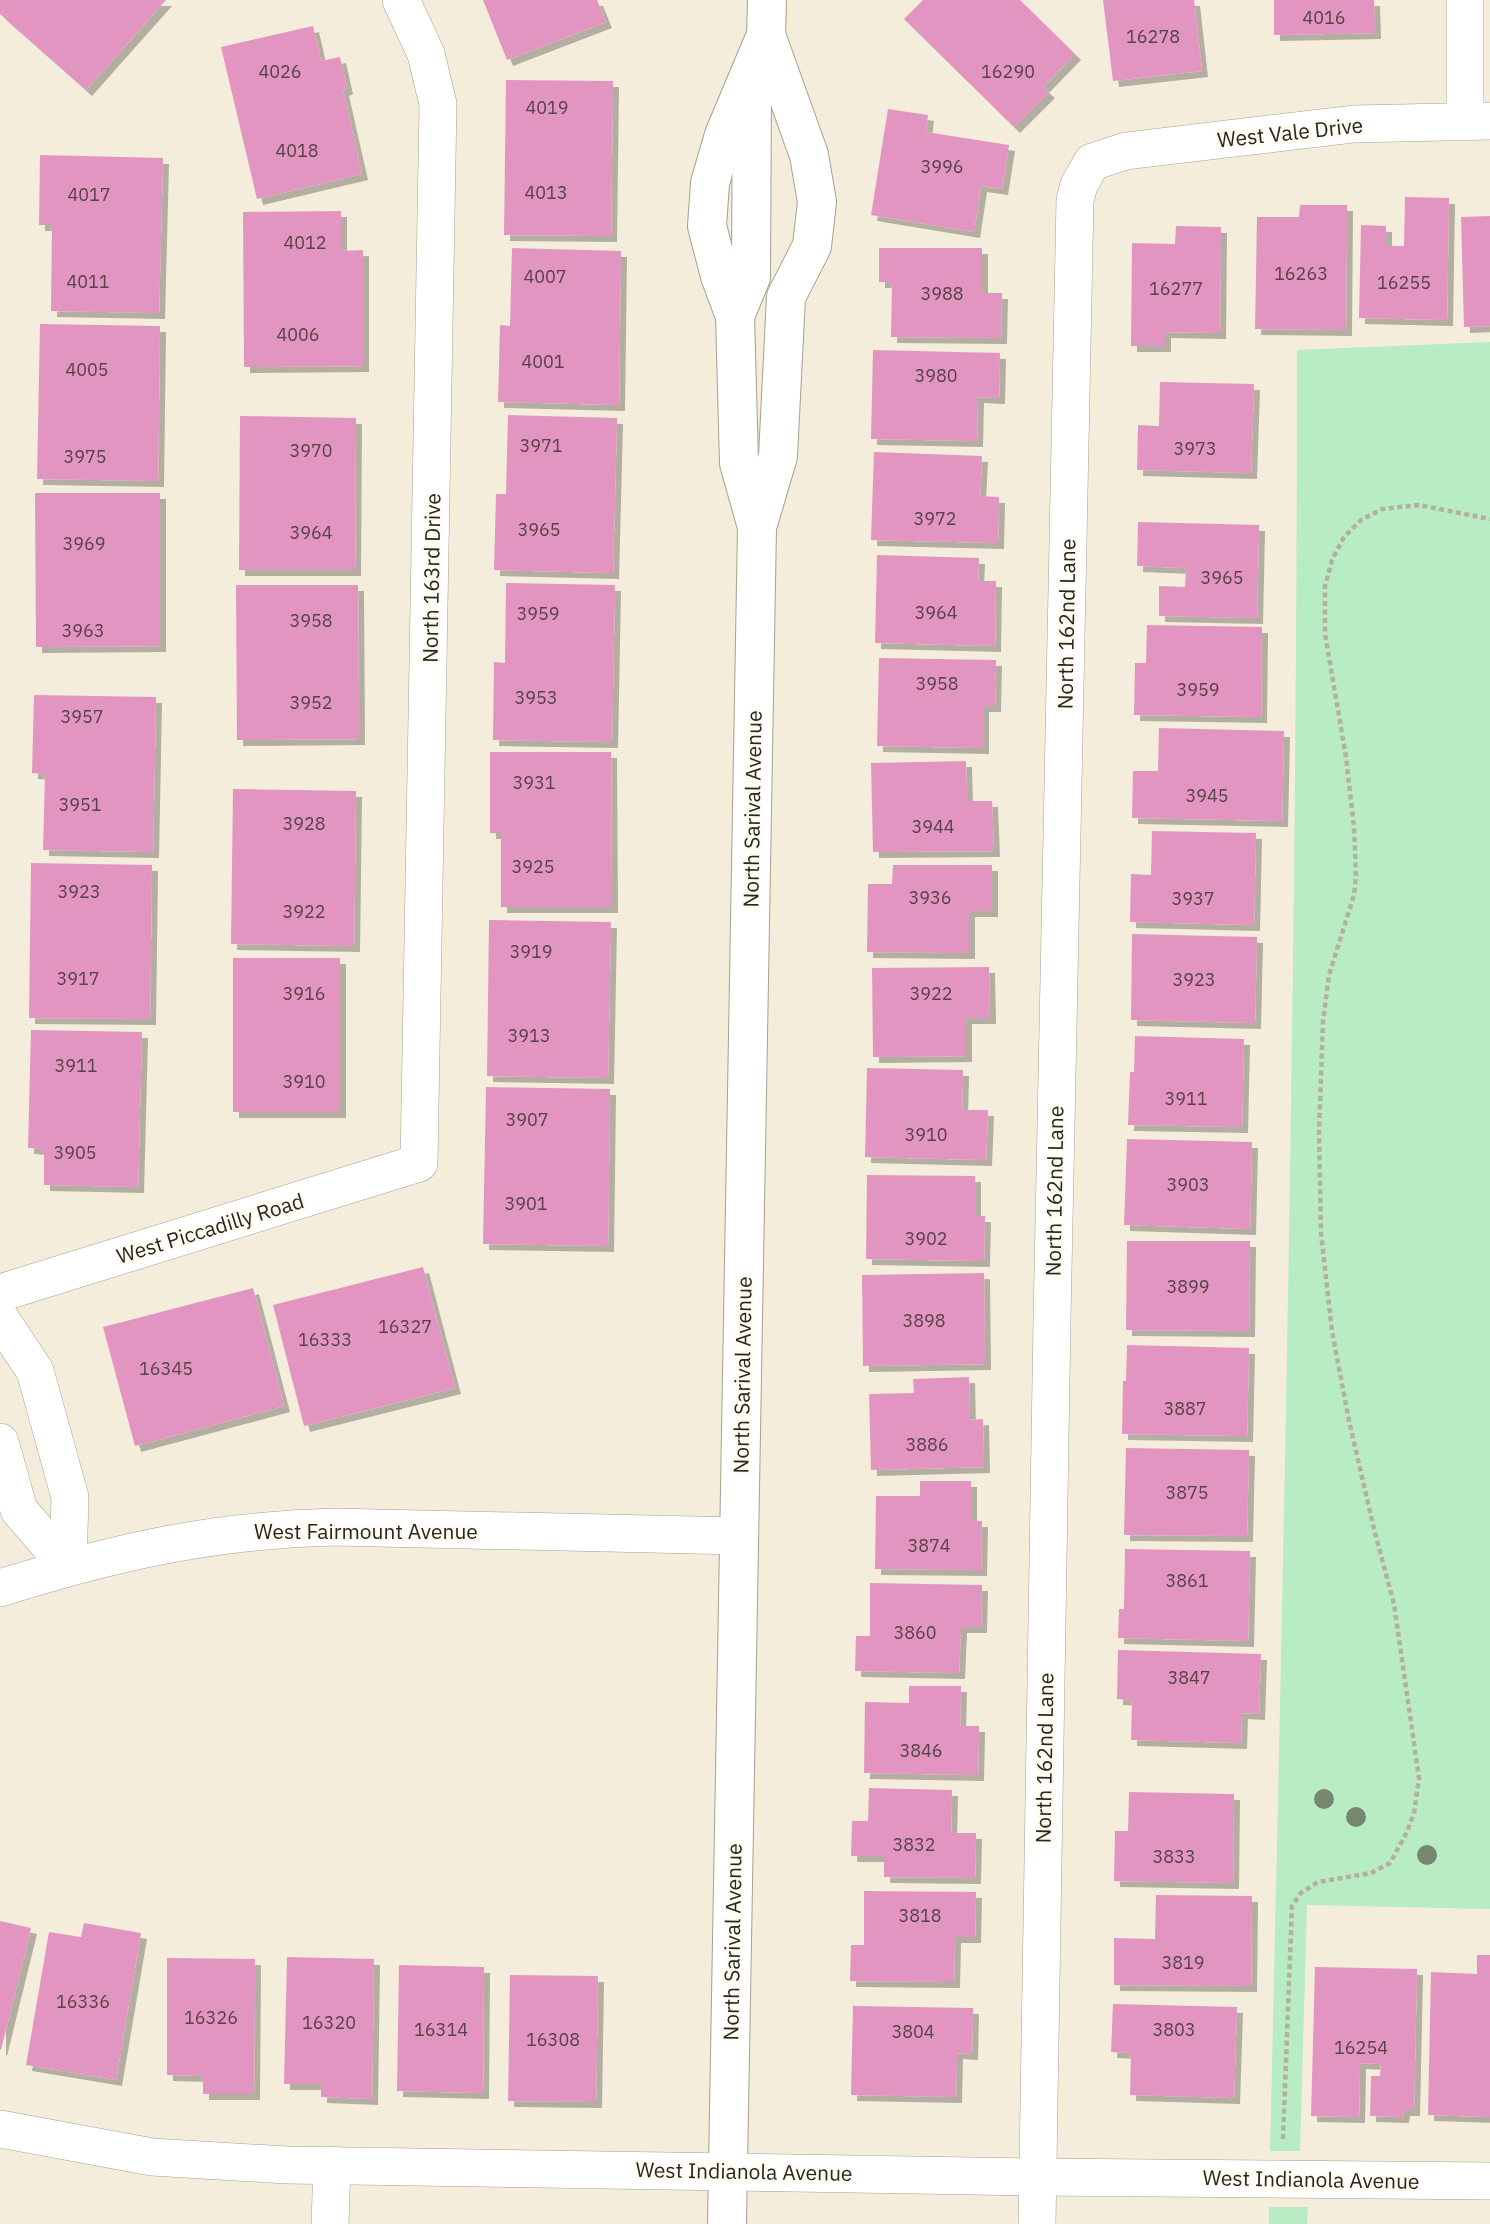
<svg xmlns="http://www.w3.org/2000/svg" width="1490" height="2224" font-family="'IBM Plex Sans',sans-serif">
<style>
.green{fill:#b8ecc2}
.building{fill:#e395c2;filter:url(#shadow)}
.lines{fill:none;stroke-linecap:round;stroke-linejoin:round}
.minor-casing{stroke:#a6a08f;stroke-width:38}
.tertiary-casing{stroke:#a6a08f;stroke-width:40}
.path{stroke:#b5afa2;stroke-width:4.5;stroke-dasharray:5 3.5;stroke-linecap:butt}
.minor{stroke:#fff;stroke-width:37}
.tertiary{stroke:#fff;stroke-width:38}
.tree{fill:#798772}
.labels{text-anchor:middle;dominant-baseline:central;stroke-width:5;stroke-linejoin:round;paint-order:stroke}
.number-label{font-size:18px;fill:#574248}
.street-label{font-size:21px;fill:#282620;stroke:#fffbf0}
</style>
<defs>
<filter id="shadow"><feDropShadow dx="6" dy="6" stdDeviation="0" flood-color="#0004"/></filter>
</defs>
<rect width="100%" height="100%" fill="#f4eddc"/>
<g class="green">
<path d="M1490,342V1909L1307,1905L1300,2151H1270C1284,1551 1297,951 1297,350Z"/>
<polygon points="1269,2207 1308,2207 1307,2224 1269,2224"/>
</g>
<g class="building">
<polygon points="0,0 166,0 86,90 0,14"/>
<polygon points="483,0 597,0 606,22 507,60"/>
<polygon points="923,0 1020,0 1075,54 1043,87 1049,92 1014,127 904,19"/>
<polygon points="1103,0 1194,0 1202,71 1113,81"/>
<polygon points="1274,0 1374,0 1375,33 1274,35"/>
<polygon points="313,26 321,61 340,57 347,88 343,90 362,174 257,199 221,47"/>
<polygon points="506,80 613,81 611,236 504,235"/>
<polygon points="888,109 928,115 926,132 1009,145 1002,189 981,186 974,232 871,215"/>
<polygon points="40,155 163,158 159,313 51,311 52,225 39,225"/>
<polygon points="1405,197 1449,198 1447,320 1359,318 1361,225 1386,226 1386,246 1404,246"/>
<polygon points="1300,205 1347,205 1346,330 1255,329 1257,217 1299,217"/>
<polygon points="341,211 341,251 363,250 363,366 244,367 243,212"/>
<polygon points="1490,216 1490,326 1464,327 1461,217"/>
<polygon points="1176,226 1221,227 1220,333 1165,332 1165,346 1131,346 1132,243 1175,244"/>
<polygon points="512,248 621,251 619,405 498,402 500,325 510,326"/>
<polygon points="879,248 982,248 982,293 1002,293 1001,338 891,337 892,282 879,282"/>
<polygon points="40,324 160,326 158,481 37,479"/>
<polygon points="873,350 1000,353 999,398 978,397 977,441 871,439"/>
<polygon points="1160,382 1254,384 1251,473 1137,470 1138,425 1159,426"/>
<polygon points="508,415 617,418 613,573 494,570 496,494 506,494"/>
<polygon points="240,416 356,418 355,570 239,570"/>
<polygon points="874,452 982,456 980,496 999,497 998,543 871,540"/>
<polygon points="35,493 160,493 160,646 36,647"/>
<polygon points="1138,522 1259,525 1257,618 1159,616 1159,586 1185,587 1186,568 1137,566"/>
<polygon points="877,555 979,558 978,581 996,581 995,646 875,643"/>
<polygon points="506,583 615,585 612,742 493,740 494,662 505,663"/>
<polygon points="236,585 358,585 359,739 237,740"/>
<polygon points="1147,625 1262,627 1261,717 1134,715 1135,663 1146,663"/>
<polygon points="879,658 996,660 995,706 983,706 983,748 877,746"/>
<polygon points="34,695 156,697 153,852 43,850 45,774 32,773"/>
<polygon points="1159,728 1284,731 1282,821 1132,818 1133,771 1158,771"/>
<polygon points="490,752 611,752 612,907 501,907 501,833 490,833"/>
<polygon points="966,761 967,801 992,801 994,851 873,852 871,763"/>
<polygon points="233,789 356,791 354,946 231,944"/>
<polygon points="1152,831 1256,833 1254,925 1130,922 1131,874 1151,875"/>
<polygon points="31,863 152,865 150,1019 29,1018"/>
<polygon points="893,865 992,865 992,911 969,911 969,953 867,952 868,884 892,884"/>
<polygon points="489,920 611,922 608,1078 487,1076"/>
<polygon points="1132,934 1257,937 1255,1023 1131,1020"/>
<rect x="233" y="958" width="107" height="154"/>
<polygon points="989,967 990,1018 966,1018 966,1056 873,1057 872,968"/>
<polygon points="31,1030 142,1032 138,1187 44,1185 44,1149 28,1148"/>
<polygon points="1135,1036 1244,1039 1242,1127 1128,1125 1130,1072 1134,1072"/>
<polygon points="867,1068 963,1070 962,1110 988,1110 986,1160 865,1157"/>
<polygon points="486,1087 610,1089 608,1246 483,1244"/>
<polygon points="1127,1139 1252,1142 1250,1229 1124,1225"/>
<polygon points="867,1175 975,1176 975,1216 985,1216 984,1261 866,1259"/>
<polygon points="1127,1241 1250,1241 1249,1331 1126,1330"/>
<polygon points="423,1267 455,1388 304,1426 273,1305"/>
<polygon points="984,1273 985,1364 863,1366 862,1275"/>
<polygon points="253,1288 284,1406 135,1446 103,1327"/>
<polygon points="1127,1345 1249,1348 1247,1436 1122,1434 1123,1381 1126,1381"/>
<polygon points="969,1377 970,1420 983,1419 984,1467 871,1470 869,1394 914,1393 913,1379"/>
<polygon points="1126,1448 1249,1450 1247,1536 1124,1535"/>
<polygon points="920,1481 971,1481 971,1521 982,1521 981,1570 875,1569 876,1496 920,1496"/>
<polygon points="1125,1549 1250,1551 1248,1641 1118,1638 1119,1609 1124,1609"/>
<polygon points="870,1583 982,1585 981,1627 961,1627 959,1673 855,1671 856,1636 870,1636"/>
<polygon points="1118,1650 1261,1654 1259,1714 1242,1713 1241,1743 1131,1740 1132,1700 1117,1699"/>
<polygon points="909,1686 961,1686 960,1726 979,1726 978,1775 864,1773 865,1702 909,1703"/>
<polygon points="869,1788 952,1790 951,1833 976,1833 975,1878 884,1877 884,1856 851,1856 852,1821 868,1821"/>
<polygon points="1129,1792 1234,1794 1233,1883 1114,1881 1115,1831 1128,1831"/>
<polygon points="864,1891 976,1892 975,1937 955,1937 954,1982 850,1981 851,1945 864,1945"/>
<polygon points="1156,1895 1252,1896 1251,1986 1114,1985 1114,1938 1155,1939"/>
<polygon points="0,1921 31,1928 1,2050 0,2049"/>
<polygon points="84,1923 141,1933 116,2080 26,2065 49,1932 81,1937"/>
<polygon points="1477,1955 1490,1955 1490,2117 1428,2115 1431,1972 1477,1974"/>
<polygon points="287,1957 374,1959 372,2099 321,2097 321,2084 284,2084"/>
<polygon points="167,1958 255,1959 254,2094 203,2094 203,2076 167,2075"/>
<polygon points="399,1965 484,1967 483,2093 397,2091"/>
<polygon points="1315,1967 1417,1969 1414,2110 1404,2110 1403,2117 1370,2116 1371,2076 1380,2076 1381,2064 1360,2063 1359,2117 1311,2116"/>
<polygon points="510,1975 598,1976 596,2102 508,2101"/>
<polygon points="1113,2004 1237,2007 1234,2098 1130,2095 1131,2053 1111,2052"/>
<polygon points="853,2006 973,2008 972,2054 957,2053 956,2097 851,2095"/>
</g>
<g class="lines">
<defs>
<g id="minor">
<polyline points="1465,121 1465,0"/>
<polyline points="0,1293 419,1163 438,104 426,54 401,0"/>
<polyline points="0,1318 35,1371 70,1497 68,1567"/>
<polyline points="0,1442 19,1510 68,1567"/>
<path d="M0,1588C115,1552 213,1530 334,1527L739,1536"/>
<polyline points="0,2129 152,2157 287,2165 1038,2177 1490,2181"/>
<polyline points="330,2224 332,2165"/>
<polyline points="1037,2224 1052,1320 1075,200 1079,185 1092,162 1126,151 1354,124 1490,121"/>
</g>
<g id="tertiary">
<polyline points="735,316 751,277 752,87"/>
<polyline points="757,527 739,463 735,316 720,276 707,226 710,183 724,135 766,35 767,0"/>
<polyline points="727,2224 757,527 778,456 786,297 812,246 817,202 809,155 766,35"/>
</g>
</defs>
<use href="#minor" class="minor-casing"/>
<use href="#tertiary" class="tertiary-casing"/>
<polyline class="path" points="1283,2139 1292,1906 1301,1893 1318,1882 1371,1873 1390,1863 1407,1832 1414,1813 1419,1778 1394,1604 1374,1529 1349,1421 1332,1331 1321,1233 1319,1133 1323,1021 1329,975 1354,895 1356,876 1354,827 1346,757 1325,634 1325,586 1332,560 1344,537 1361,520 1382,509 1419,505 1490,519"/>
<use href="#minor" class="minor"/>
<use href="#tertiary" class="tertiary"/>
</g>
<g class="tree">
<circle cx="1324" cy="1799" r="10"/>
<circle cx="1356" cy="1817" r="10"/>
<circle cx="1427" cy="1855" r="10"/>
</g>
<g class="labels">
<g class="number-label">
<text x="1324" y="17">4016</text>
<text x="1153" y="36">16278</text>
<text x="280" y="71">4026</text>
<text x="1008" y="71">16290</text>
<text x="547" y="107">4019</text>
<text x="297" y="150">4018</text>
<text x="942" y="166">3996</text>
<text x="546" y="192">4013</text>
<text x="89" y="194">4017</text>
<text x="305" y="242">4012</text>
<text x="1301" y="273">16263</text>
<text x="545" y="276">4007</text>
<text x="88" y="281">4011</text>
<text x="1404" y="282">16255</text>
<text x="1176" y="288">16277</text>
<text x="942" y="293">3988</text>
<text x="298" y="334">4006</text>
<text x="543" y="361">4001</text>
<text x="87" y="369">4005</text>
<text x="936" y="375">3980</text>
<text x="541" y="445">3971</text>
<text x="1195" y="448">3973</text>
<text x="311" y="450">3970</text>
<text x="85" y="456">3975</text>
<text x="935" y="518">3972</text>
<text x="539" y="529">3965</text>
<text x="311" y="532">3964</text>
<text x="84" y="543">3969</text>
<text x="1222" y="577">3965</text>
<text x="936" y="612">3964</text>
<text x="538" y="613">3959</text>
<text x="311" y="620">3958</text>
<text x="83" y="630">3963</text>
<text x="937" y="683">3958</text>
<text x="1198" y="689">3959</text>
<text x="536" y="697">3953</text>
<text x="311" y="702">3952</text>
<text x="82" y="716">3957</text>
<text x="534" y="782">3931</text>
<text x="1207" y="795">3945</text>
<text x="80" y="804">3951</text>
<text x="304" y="823">3928</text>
<text x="933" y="826">3944</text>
<text x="533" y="866">3925</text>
<text x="79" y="891">3923</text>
<text x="930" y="897">3936</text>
<text x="1193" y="898">3937</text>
<text x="304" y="911">3922</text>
<text x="531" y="951">3919</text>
<text x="78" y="978">3917</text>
<text x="1194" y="979">3923</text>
<text x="304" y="993">3916</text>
<text x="931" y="993">3922</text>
<text x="529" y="1035">3913</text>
<text x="76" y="1065">3911</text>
<text x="304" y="1081">3910</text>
<text x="1186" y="1098">3911</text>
<text x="527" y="1119">3907</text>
<text x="926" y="1134">3910</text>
<text x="75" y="1152">3905</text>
<text x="1188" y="1184">3903</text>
<text x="526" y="1203">3901</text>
<text x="926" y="1238">3902</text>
<text x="1188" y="1286">3899</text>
<text x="924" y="1320">3898</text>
<text x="405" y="1326">16327</text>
<text x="325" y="1339">16333</text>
<text x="166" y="1368">16345</text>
<text x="1185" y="1408">3887</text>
<text x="927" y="1444">3886</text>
<text x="1187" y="1492">3875</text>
<text x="929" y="1545">3874</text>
<text x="1187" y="1580">3861</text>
<text x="915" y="1632">3860</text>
<text x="1189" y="1677">3847</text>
<text x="921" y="1750">3846</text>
<text x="914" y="1844">3832</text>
<text x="1174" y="1856">3833</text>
<text x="920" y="1915">3818</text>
<text x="1183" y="1962">3819</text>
<text x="83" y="2001">16336</text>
<text x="211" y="2017">16326</text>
<text x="329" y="2022">16320</text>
<text x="441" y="2029">16314</text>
<text x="1174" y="2029">3803</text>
<text x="913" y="2031">3804</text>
<text x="553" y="2039">16308</text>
<text x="1361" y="2047">16254</text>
</g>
<g class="street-label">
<text transform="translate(1290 132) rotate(-6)">West Vale Drive</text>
<text transform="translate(431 578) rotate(-89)">North 163rd Drive</text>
<text transform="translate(1066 624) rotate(-89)">North 162nd Lane</text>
<text transform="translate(752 809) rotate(-89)">North Sarival Avenue</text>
<text transform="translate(1054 1191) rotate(-89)">North 162nd Lane</text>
<text transform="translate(210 1228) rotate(-17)">West Piccadilly Road</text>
<text transform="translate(742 1375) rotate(-89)">North Sarival Avenue</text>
<text x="366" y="1531">West Fairmount Avenue</text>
<text transform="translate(1044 1758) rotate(-89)">North 162nd Lane</text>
<text transform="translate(732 1942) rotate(-89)">North Sarival Avenue</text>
<text transform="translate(744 2171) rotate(1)">West Indianola Avenue</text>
<text transform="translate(1311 2179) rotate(1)">West Indianola Avenue</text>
</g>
</g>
</svg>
